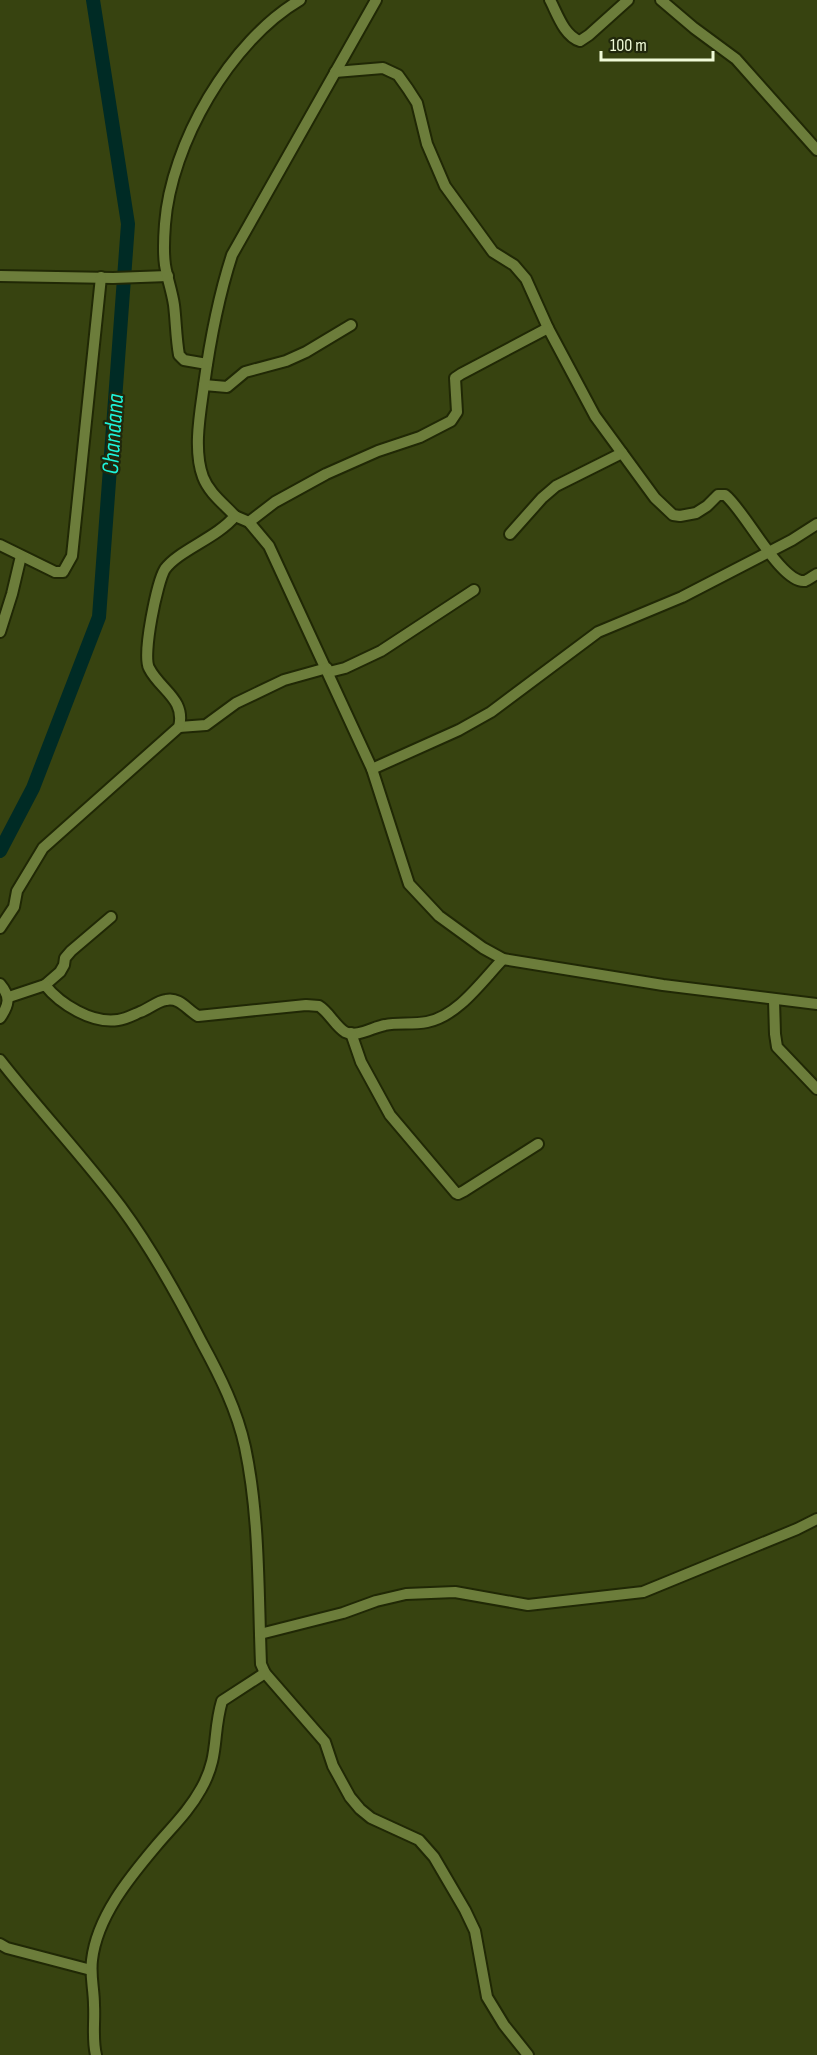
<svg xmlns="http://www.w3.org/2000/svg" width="817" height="2055" font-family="'Sofia Sans Condensed',sans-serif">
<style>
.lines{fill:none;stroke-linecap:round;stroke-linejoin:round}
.river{stroke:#002b25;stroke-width:14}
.minor-casing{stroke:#202805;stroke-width:14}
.minor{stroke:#6c7d3b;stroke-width:10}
.labels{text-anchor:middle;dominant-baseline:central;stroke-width:4.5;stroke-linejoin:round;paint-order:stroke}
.water-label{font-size:24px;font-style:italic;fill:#1ef4db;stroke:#21280c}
</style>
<rect width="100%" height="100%" fill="#374310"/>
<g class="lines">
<polyline class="river" points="0,851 33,788 99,617 128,224 93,0"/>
<defs>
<g id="minor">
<path d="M550,0C557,13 564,36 580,41L589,35L628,0"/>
<polyline points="661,0 694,28 736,59 817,150"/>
<path d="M335,72L383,68L398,75L408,89L417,103L427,144L445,186L493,252L514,265L526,279L548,328L595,416L655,498L673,515L680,516L696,513L707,506L718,495H725C744,509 781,584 805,581C808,580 813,576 817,574"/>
<polyline points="0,276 113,278 168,276"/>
<path d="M207,364L184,360L179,355C176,338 176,321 174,305C172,291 167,278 165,265C163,251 164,237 165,224C171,144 230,41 300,0"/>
<polyline points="204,385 227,387 245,372 286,361 306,352 351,325"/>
<polyline points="235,516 249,522 269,546 372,769 409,884 439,916 483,948 503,959 663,985 817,1004"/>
<polyline points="249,522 275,502 326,474 378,451 420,437 451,421 457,412 455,378 461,374 548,328"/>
<polyline points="510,534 542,498 556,486 622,453"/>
<polyline points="0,545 55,572 63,572 72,556 101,277"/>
<polyline points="0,632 12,594 21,556"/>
<polyline points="329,672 345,668 381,651 474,590"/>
<polyline points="179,727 206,725 236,703 284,680 327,668"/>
<polyline points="372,769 459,730 491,712 598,632 682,597 792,540 817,524"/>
<path d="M0,928L14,907L17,891L43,848L179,727C186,699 160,690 149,668C142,655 157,582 165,569C179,550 217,538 235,516C224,504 209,493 203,477C193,450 200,414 204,385C210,341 218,298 232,255L376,0"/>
<path d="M0,984C11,997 9,1005 0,1018"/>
<polyline points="45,985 60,972 64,965 65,958 71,951 111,917"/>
<path d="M9,997L45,985C60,1004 92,1024 118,1020C126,1019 133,1015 140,1012C149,1009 157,1001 166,1000C180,997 187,1010 198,1016L306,1005L319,1006C329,1012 335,1026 345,1032C357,1038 373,1027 385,1025C398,1022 412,1025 427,1022C458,1016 482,981 503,959"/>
<polyline points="774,1000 775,1034 777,1047 817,1089"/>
<polyline points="351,1033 361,1062 390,1115 456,1193 458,1194 464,1191 538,1144"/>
<path d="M0,1060C39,1110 83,1156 121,1207C152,1249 178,1296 202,1343C220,1376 237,1410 245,1447C260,1518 258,1592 261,1664L265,1673L325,1742L333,1766L350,1797L360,1809L371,1818L419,1840L434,1857L465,1910L475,1931L487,1997L504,2025L528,2055"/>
<polyline points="260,1634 343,1613 376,1601 406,1594 455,1592 528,1605 643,1592 797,1529 817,1519"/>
<polyline points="0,1944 7,1948 91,1970"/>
<path d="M96,2055C92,2039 95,2022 94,2005C94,1989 90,1976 92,1960C97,1917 129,1878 156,1846C172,1827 189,1811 201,1789C220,1756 212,1734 222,1701L265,1673"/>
</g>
</defs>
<use href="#minor" class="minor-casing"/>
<use href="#minor" class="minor"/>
</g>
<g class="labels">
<g class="water-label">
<text transform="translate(113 434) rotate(-86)">Chandana</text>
</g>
</g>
<path d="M601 51v9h112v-9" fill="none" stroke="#effad7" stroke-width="3"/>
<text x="610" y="51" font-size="18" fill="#effad7" stroke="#21280c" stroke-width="4.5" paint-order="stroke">100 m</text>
</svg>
